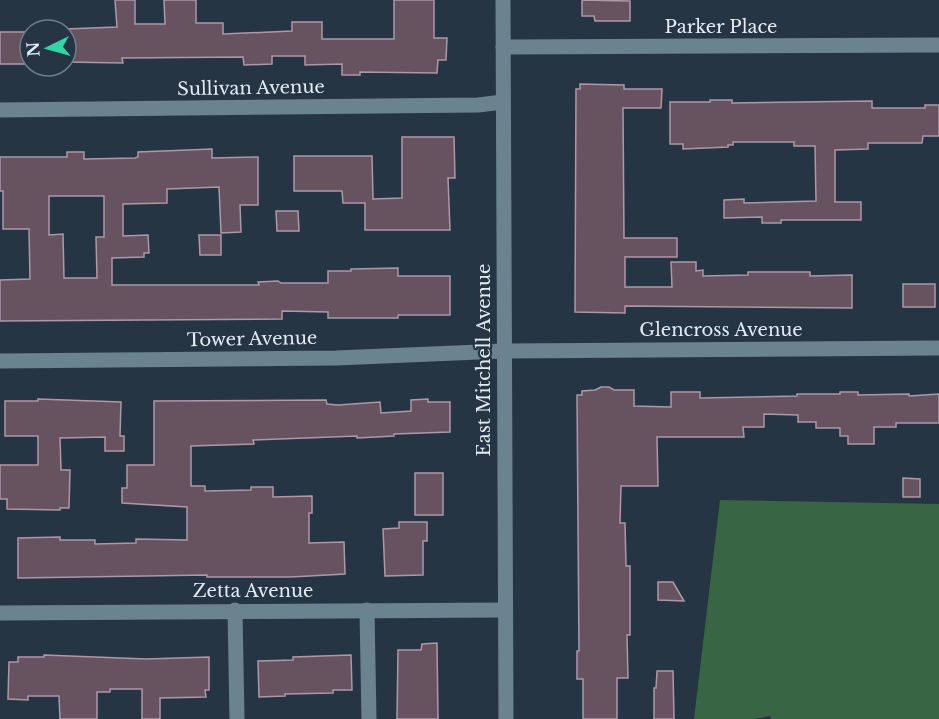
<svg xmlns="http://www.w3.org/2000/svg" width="939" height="719" font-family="'Libre Baskerville',serif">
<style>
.forest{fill:#386644}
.building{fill:#675360;stroke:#ae98a6;stroke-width:1.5;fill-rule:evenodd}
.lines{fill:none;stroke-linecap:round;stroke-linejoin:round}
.minor{stroke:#6b828f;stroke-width:15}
.labels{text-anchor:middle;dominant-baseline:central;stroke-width:4.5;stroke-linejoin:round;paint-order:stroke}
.street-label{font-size:18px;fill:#e2ebf4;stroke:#263543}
</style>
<rect width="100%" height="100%" fill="#263543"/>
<polygon class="forest" points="720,500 939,504 939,719 771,719 770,716 754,719 694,719"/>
<g class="building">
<polygon points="115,0 135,0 135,24 165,24 164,0 196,0 196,23 223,23 223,34 292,31 292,22 322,22 322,39 394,39 394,0 434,0 434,38 447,38 446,60 438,60 437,73 360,72 360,75 342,75 342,64 305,65 305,56 272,56 272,64 244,65 243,57 122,58 123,63 66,62 66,29 117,27"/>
<polygon points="582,0 630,1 630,21 595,21 594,16 582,16"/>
<rect x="0" y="32" width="30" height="32"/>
<polygon points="580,84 624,85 624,89 662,89 661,108 623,108 624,238 677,238 677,257 625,257 625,287 672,287 671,262 696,262 696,271 703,270 703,276 748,275 748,272 810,272 810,276 852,275 852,308 625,306 625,313 575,312 576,89 580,89"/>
<polygon points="710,100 732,100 732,103 872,101 872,108 925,108 925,105 939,105 939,136 923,136 922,143 868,143 868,149 835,150 835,202 861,202 861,220 781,220 781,223 762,223 762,217 724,218 724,200 744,199 744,203 816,201 815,146 794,146 794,142 733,142 733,145 728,145 728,147 683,149 683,144 670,144 670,102 710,102"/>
<polygon points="402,137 454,137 455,178 448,178 450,230 365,230 365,203 343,203 342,191 294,191 294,156 372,156 373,199 402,198"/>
<path d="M212,149V158L258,157V205H240L241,232L221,233L219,187L167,189V203L123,204V236L148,235L149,253H144V257L112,258V285H259L258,282L278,281L281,283H328V271H351V269L398,268V276H450V315H398V318H328V312L282,311V319L0,321V280L30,279L29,229H3V191H0V157H67V152H84V159L135,158L138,157V152ZM49,196H104V237H96L97,278H64L63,234L49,235Z"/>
<polygon points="276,211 298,211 299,231 277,231"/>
<polygon points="199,235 221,235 221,255 200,255"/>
<rect x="903" y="284" width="32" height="23"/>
<polygon points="601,387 609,387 614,390 634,390 634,406 671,407 671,392 700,392 700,398 797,396 797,394 840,394 840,392 858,392 858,395 909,394 909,396 939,394 939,423 896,423 896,427 874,427 874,444 848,444 848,436 840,436 840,428 816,428 816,422 798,422 798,415 764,414 764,427 743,427 744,437 657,437 658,486 621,486 620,523 625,523 626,566 630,566 630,635 627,635 628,678 617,678 617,719 583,719 583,679 577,679 577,651 579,651 577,395 582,395 582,391 595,390"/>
<polygon points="38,399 121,402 120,436 124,436 124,451 105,451 105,437 60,438 61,470 70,470 69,508 60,508 60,510 7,509 7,499 0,499 0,465 38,465 38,436 5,436 5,401 38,401"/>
<polygon points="428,399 428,402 450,402 450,432 394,434 394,436 357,438 357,436 253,440 254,444 191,446 191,486 205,486 205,491 251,490 251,487 273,487 273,497 312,496 312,513 309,513 309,543 344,542 345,574 291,577 207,577 207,575 18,578 18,538 60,537 60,540 95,540 95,544 136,543 136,539 187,540 187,507 122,503 122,488 127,488 127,465 154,465 154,401 326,400 327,404 338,405 380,402 381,413 411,411 411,400"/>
<rect x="415" y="473" width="28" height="42"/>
<polygon points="903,478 920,479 920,497 903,497"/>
<polygon points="399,522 427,522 427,541 423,541 423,575 385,576 383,529 399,528"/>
<polygon points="658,582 673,582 684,601 658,600"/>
<polygon points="437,643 438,719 397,719 398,650 421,650 422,644"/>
<polygon points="44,655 146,659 209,657 209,690 205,690 206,697 160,698 160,719 142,719 142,689 110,689 110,692 97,692 97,719 60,719 59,696 28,696 28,700 8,699 9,662 18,662 18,657 44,657"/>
<polygon points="351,655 352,690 333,690 333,693 285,694 285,696 259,697 258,661 293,660 293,657"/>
<polygon points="657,671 673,671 674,719 654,719 654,688 656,688"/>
</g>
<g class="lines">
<g class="minor">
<polyline points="503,0 506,719"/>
<polyline points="503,47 939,45"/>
<polyline points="0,110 478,105 503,102"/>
<polyline points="0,361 336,358 503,351 939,348"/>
<polyline points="235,610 237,719"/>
<polyline points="367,610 369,719"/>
<polyline points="0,613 505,610"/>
</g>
</g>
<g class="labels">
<g class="street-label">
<text x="721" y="27">Parker Place</text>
<text transform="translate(251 88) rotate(-1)">Sullivan Avenue</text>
<text x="721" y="330">Glencross Avenue</text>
<text transform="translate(252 339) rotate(-1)">Tower Avenue</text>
<text transform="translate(484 360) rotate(-90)">East Mitchell Avenue</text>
<text x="253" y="591">Zetta Avenue</text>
</g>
</g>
<g transform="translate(48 48) rotate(265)"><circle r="28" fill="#263543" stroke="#717e8a" stroke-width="1.5"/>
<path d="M0-4.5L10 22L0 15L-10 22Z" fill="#35d4a7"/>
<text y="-9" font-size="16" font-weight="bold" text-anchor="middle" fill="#e2ebf4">N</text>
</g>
</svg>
